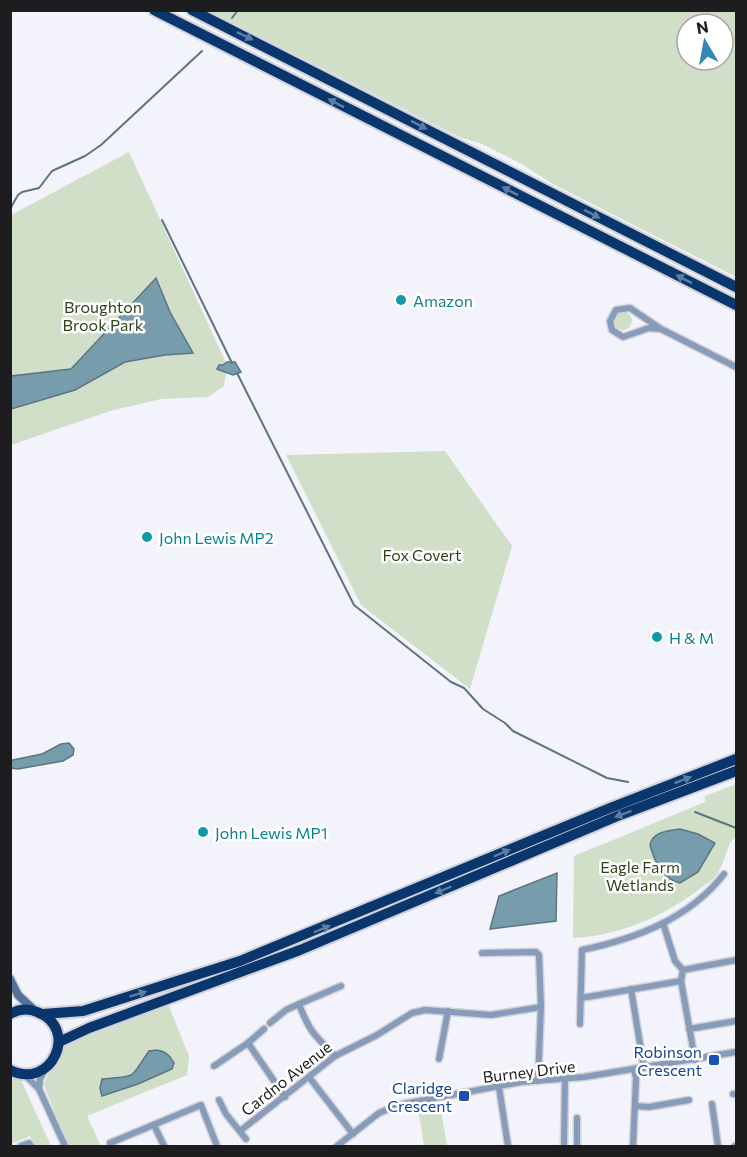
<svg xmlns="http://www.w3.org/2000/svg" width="747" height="1157" font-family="Commissioner,sans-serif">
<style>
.green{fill:#d1dfc9;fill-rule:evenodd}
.water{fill:#779cab;stroke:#5c7681;stroke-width:1.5}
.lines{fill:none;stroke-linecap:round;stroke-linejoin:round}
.stream{stroke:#5c7681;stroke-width:2}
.street-casing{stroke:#d1d1d9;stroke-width:9}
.secondary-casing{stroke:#d1d1d9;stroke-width:11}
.highway-casing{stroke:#d1d1d9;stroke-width:14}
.street{stroke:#879cb8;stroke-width:6}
.secondary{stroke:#537199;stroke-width:8}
.highway{stroke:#09376d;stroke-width:10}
.oneway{fill:#5f7da0}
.culture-dot{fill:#0f9aa8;stroke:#fff;stroke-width:2}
.transit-dot{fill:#1a4fb4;stroke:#fff;stroke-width:2}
.labels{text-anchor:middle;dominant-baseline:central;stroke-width:5;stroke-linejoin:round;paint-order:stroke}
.culture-label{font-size:16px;fill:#0d838f;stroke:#fff;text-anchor:start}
.park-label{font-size:16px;fill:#2c461a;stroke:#fff}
.transit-label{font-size:16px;fill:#164399;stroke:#fff;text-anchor:end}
.street-label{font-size:16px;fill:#1d1d20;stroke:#fff}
</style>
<rect width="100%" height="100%" fill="#f3f3fc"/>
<g class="green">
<path d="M209,11H736V277L551,183L520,163L482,144L459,137ZM687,24H723V60H687Z"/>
<polygon points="129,152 227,365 224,386 208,397 161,399 110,411 11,445 11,215"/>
<circle cx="623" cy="321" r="9"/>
<polygon points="445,451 512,546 470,689 361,605 286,455"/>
<path d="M736,784V840L734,838L730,843C726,853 722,868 715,877C711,882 702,886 697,891C662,917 618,936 573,938L574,856L705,802V796Z"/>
<polygon points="168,1004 189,1056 187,1075 87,1116 101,1146 68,1146 44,1085 47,1077 59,1060 64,1042"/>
<polygon points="11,1078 21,1080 51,1146 35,1146 30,1136 11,1144"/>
<polygon points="440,1104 447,1146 424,1146 418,1108"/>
</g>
<g class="water">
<polygon points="156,278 170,312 193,353 165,355 125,362 75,390 11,409 11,376 71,369"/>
<polygon points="227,362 235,362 241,372 233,375 217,369 219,365 223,365"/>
<polygon points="69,743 74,749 73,755 63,761 18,769 11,768 11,762 13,760 42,754 61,744"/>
<path d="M680,829L698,834L715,843L698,872L680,883C662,879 654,860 650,845C653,831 668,831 680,829Z"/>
<polygon points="557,873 556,921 490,929 499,896"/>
<path d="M157,1050C166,1052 170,1055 174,1063L172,1069L138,1084L102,1096L100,1088L102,1079C139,1075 128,1081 149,1051Z"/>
</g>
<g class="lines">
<g class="stream">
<polyline points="232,18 238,10"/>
<polyline points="10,209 18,195 22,192 39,188 52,171 85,156 101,145 202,51"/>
<polyline points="162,220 232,363"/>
<polyline points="237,373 354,605 451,682 464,688 483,709 505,723 513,731 607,778 628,782"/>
<polyline points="695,812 736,828"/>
</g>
<defs>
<g id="street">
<polyline points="661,329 649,328 623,337 612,330 610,321 616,310 630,308 661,329 736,367"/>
<polyline points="663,923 675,961 683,970"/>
<polyline points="482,953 536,952 539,955 541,1007 538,1081"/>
<polyline points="631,989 644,1068"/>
<polyline points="581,998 681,981"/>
<polyline points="299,1004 341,986"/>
<path d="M270,1023L286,1010L299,1004C309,1031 315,1036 335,1056"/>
<path d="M580,1024L582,950C635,939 689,919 724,874"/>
<polyline points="689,1029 736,1021"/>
<polyline points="248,1043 285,1097"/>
<polyline points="439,1059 448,1011"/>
<polyline points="695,1060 681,981 683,970 736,960"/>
<polyline points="214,1066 248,1043 264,1029"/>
<polyline points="25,1075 39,1089 65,1146"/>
<polyline points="309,1077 353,1134"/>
<polyline points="499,1087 508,1146"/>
<polyline points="39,1089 40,1079 46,1068"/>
<polyline points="733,1094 736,1094"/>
<polyline points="219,1100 226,1114 246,1139"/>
<polyline points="712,1104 718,1146"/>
<polyline points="635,1106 649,1107 689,1100"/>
<polyline points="154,1125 164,1146"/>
<polyline points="240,1131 335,1056 377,1035 412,1013 425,1010 491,1015 541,1007"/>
<polyline points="21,1146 29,1143 31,1146"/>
<polyline points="111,1146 110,1143 201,1105 217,1146"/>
<polyline points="337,1146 379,1113 398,1105 521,1082 584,1077 736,1052"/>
<polyline points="564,1146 565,1079"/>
<polyline points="577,1146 577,1118"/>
<polyline points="633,1146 636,1078 634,1069"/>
<polyline points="735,1146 736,1146"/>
</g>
<polyline id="secondary" points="10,979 18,995 34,1010"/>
<g id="highway">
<polyline points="154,10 736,305"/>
<polyline points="192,10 736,287"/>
<path d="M10,1014C19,1009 28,1008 37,1012C80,1028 52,1091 10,1070"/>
<polyline points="43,1014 83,1011 240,961 610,808 736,759"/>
<polyline points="59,1042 89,1028 300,950 620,815 736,771"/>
</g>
</defs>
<use href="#street" class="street-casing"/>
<use href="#secondary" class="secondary-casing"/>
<use href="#highway" class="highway-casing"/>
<use href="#street" class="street"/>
<use href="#secondary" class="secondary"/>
<use href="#highway" class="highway"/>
</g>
<defs><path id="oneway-solid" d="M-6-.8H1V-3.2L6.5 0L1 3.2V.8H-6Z" transform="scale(1.5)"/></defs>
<g class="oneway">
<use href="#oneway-solid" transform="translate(245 36) rotate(26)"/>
<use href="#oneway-solid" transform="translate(336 103) rotate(-153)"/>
<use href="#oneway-solid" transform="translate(419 125) rotate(27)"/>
<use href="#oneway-solid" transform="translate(510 191) rotate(-153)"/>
<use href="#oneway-solid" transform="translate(592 214) rotate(27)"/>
<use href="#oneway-solid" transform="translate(684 279) rotate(-153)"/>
<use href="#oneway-solid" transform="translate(683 780) rotate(-21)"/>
<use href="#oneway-solid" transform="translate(623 814) rotate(159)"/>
<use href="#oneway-solid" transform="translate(502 853) rotate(-23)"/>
<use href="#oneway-solid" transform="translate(443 890) rotate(157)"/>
<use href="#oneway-solid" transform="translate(322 929) rotate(-23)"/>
<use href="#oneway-solid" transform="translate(138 994) rotate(-17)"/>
</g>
<g class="culture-dot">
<circle cx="401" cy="300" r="6"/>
<circle cx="147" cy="537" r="6"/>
<circle cx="657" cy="637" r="6"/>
<circle cx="203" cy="832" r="6"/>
</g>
<g class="transit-dot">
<rect x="708" y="1054" width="12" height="12" rx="3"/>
<rect x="458" y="1090" width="12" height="12" rx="3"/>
</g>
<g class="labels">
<g class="culture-label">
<text x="413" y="300">Amazon</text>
<text x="159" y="537">John Lewis MP2</text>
<text x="669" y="637">H &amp; M</text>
<text x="215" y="832">John Lewis MP1</text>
</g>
<g class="park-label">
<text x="103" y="306">Broughton<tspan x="103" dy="18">Brook Park</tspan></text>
<text x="422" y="554">Fox Covert</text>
<text x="640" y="866">Eagle Farm<tspan x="640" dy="18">Wetlands</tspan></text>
</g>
<g class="transit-label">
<text x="702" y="1051">Robinson<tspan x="702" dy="18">Crescent</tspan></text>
<text x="452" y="1087">Claridge<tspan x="452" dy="18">Crescent</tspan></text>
</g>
<g class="street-label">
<text transform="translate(529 1071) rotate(-7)">Burney Drive</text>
<text transform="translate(286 1078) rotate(-38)">Cardno Avenue</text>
</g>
</g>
<rect width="747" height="1157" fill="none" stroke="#1d1d20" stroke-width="24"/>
<g transform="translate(705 42) rotate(350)"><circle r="28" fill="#ffffff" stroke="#a5a5a6" stroke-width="1.5"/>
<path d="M0-4.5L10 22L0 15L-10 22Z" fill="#3188b7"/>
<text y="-9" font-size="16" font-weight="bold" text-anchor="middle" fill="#1d1d20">N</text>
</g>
</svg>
